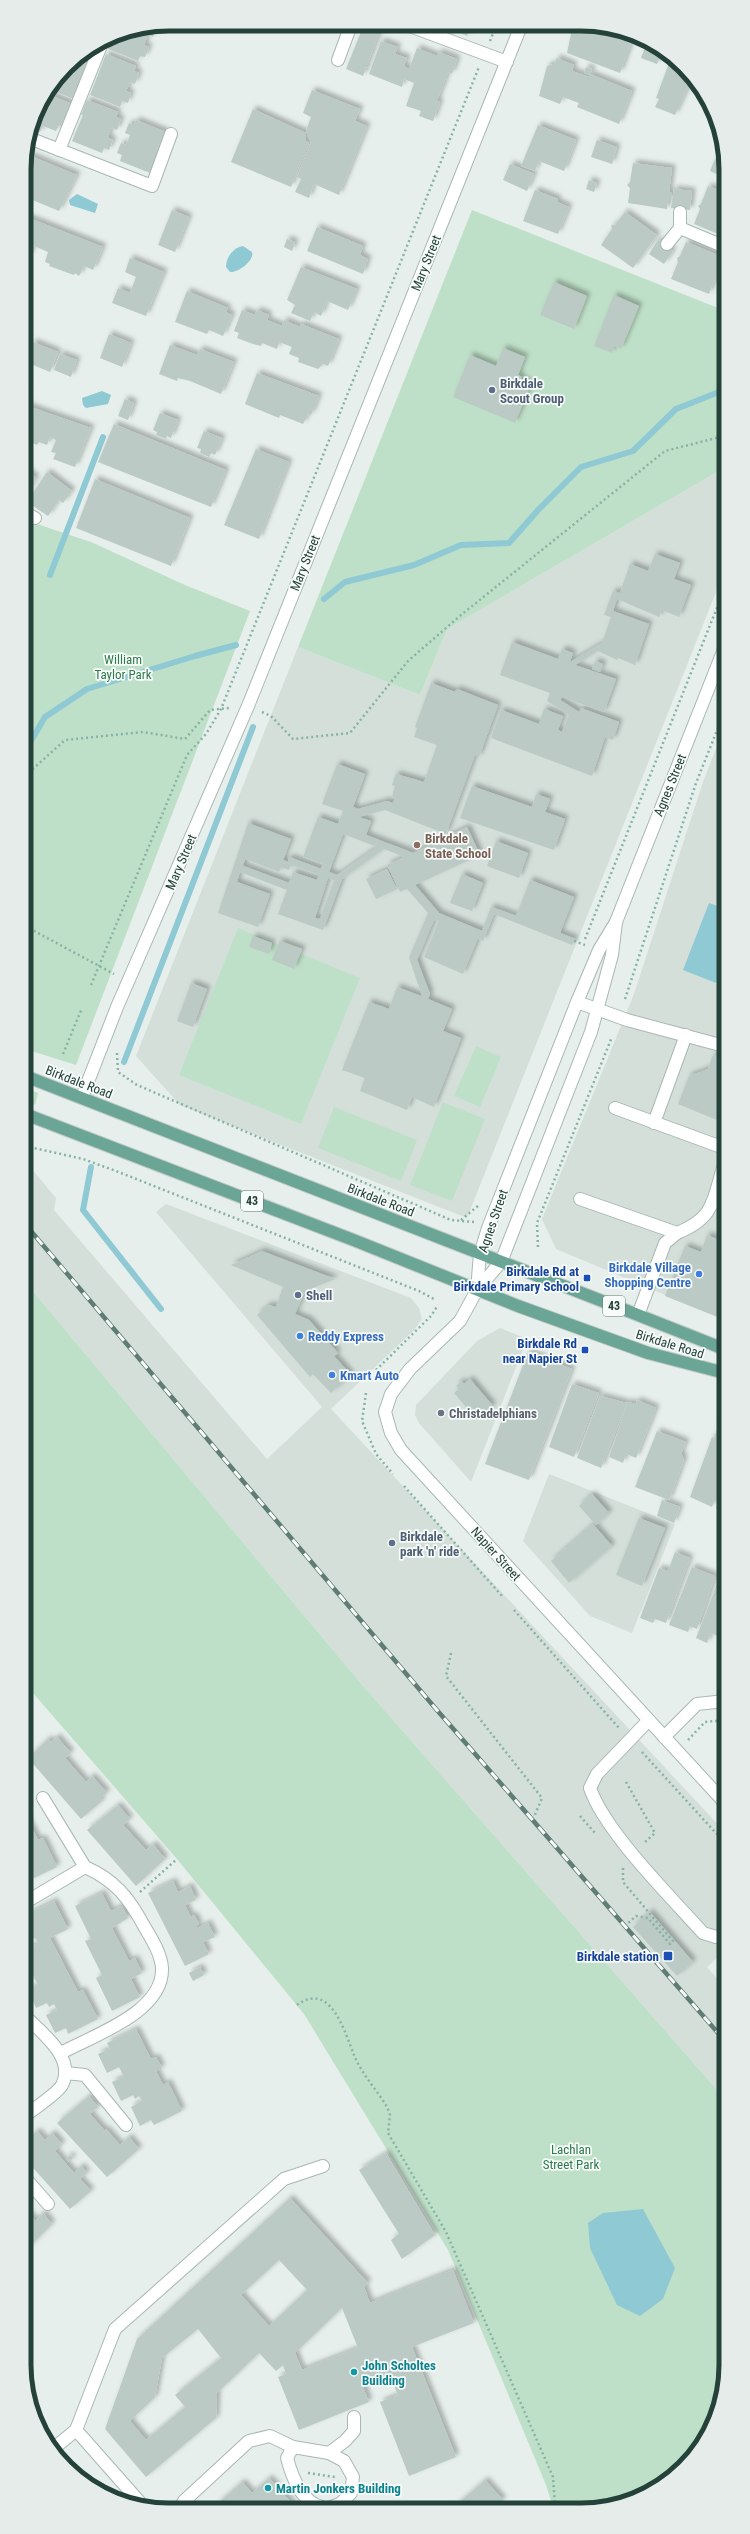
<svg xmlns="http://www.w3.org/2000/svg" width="750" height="2534" font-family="'Roboto Condensed',sans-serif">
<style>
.built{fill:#d4dfda}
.green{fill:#bfe0c8}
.water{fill:#8ec9d4}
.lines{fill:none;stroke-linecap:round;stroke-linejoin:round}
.stream{stroke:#8ec9d4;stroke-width:6}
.building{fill:#bbcac4;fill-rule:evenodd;filter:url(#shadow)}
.minor-casing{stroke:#a8b8b2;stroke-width:14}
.major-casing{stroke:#c2cac8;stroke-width:14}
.path{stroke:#86b3a5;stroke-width:2.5;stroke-dasharray:2 3;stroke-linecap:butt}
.minor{stroke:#fff;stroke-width:12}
.major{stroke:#6aa596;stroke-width:12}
.rail-casing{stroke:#5f7d75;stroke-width:4.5}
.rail{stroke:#f7fbf9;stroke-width:3;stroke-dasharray:9;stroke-linecap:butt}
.service-dot{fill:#5c6f8a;stroke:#f7fbf9;stroke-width:1.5}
.education-dot{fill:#8d6e63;stroke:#f7fbf9;stroke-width:1.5}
.shop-dot{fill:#3f7fe0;stroke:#f7fbf9;stroke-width:1.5}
.transit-dot{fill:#1a4fb4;stroke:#f7fbf9;stroke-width:1.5}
.worship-dot{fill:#6b7280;stroke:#f7fbf9;stroke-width:1.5}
.culture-dot{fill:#0f9aa8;stroke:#f7fbf9;stroke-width:1.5}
.labels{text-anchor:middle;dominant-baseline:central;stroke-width:3.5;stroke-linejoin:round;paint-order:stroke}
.shield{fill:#f7fbf9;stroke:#637a73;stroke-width:1}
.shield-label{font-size:12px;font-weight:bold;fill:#24423a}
.street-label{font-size:13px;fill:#24423a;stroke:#f7fbf9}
.service-label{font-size:13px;font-weight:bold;fill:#4e5e75;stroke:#f7fbf9;text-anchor:start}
.park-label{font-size:13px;fill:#2d7a4b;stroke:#f7fbf9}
.education-label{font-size:13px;font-weight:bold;fill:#785e54;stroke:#f7fbf9;text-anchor:start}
.shop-label{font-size:13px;font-weight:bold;fill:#366cbe;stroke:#f7fbf9;text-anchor:start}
.transit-label{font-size:13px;font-weight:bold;fill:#164399;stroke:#f7fbf9;text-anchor:end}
.worship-label{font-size:13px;font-weight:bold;fill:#5b616d;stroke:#f7fbf9;text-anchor:start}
.culture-label{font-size:13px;font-weight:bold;fill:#0d838f;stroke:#f7fbf9;text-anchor:start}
.rim{fill:none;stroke:#24423a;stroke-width:5}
</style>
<defs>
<filter id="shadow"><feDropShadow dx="3.5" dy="-3.5" stdDeviation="2" flood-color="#0004"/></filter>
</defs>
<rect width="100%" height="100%" fill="#e6efeb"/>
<g class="built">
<polygon points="724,468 724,572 467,1218 180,1105 136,1056 298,647 420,695 447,629"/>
<polygon points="724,728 725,1320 556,1249 542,1219 634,994 703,782"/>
<polygon points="25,1161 56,1198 54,1210 267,1459 322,1407 156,1212 166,1204 411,1298 419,1308 422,1319 414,1330 331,1409 725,1832 725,1951 707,1967 725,1987 725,2099 358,1680 26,1283"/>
<polygon points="500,1328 527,1339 471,1482 419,1423 415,1415 416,1405 477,1341"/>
<polygon points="549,1474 675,1524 632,1633 590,1616 523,1541"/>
</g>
<g class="green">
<polygon points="472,210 723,310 724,468 447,629 420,695 298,647"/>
<polygon points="25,520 91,542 185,585 250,611 76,1065 25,1049"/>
<polygon points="238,928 360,978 301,1124 179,1075"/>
<polygon points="476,1046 501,1057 480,1107 454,1096"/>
<polygon points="25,1088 38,1093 35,1105 25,1102"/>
<polygon points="443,1102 485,1119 452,1201 410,1185"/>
<polygon points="334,1107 417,1140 401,1181 318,1148"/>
<polygon points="26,1283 358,1680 725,2099 726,2375 715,2421 690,2461 653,2491 609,2507 553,2507 546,2485 448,2250 304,2014 177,1859 26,1685"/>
</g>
<g class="water">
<polygon points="77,194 98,204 95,213 70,205 69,200"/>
<path d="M243,246L252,252C255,260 238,273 230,272L226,267C226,257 233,248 243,246Z"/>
<polygon points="102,391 111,395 108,404 86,408 83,405 82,398"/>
<polygon points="709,903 724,908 724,962 716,983 683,970"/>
<polygon points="643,2209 675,2268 663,2299 640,2316 617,2305 590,2248 588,2223 603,2213"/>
</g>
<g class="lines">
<g class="stream">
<polyline points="50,575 103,437"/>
<polyline points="324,599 345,582 414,565 461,545 509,543 539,509 581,467 633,451 676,409 724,390"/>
<polyline points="25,751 45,717 87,689 195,656 236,645"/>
<polyline points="124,1062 253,727"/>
<polyline points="91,1167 83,1210 161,1309"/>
</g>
</g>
<g class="building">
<polygon points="335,25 345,25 343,30"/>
<polygon points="454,26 471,26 467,36 453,30"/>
<polygon points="156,27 157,27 153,37 148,35 144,45 149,47 145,57 140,56 138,61 108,49 113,35"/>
<polygon points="363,27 379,33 363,76 346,69"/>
<polygon points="568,27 606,27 604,32 631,43 620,73 567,53 572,29"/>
<polygon points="381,41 398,47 395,54 407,58 404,66 409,69 417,48 437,56 439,52 457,59 452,74 448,72 437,101 440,102 433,121 419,116 421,111 406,106 414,83 404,79 402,87 369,74"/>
<polygon points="647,42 663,50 657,64 641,58"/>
<polygon points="106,54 136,66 134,71 139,73 135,84 130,82 128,87 126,91 131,93 128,103 122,101 120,107 90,95"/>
<polygon points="83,55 91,58 79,83 80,84 74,99 51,90 67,66"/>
<polygon points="557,58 574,65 572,71 589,77 590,74 632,91 619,124 577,107 579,103 563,97 560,104 539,96 547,66 554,64"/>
<polygon points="671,58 684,67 692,78 675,115 655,107 659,99 656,98"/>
<polygon points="586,67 592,69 590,75 584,73"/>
<polygon points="312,90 360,109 355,121 367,126 339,195 314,184 309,198 295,192 301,179 297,177 311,142 306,131 311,117 303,113"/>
<polygon points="48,94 72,104 62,127 59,125 56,131 43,126 40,132 31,129 33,122 39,124 42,118 35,115 35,113"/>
<polygon points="87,100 118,112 116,117 121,119 117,130 111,128 108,138 113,140 109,150 104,148 102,153 72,141 83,115 81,115"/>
<polygon points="253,109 306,133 306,141 309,143 291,187 231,162"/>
<polygon points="136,120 166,132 150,173 120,161 122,155 117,153 121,143 126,145 130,135 125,133 129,123 134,125"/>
<polygon points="538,125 576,140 564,171 539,161 535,171 521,166"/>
<polygon points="597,140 617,147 612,164 591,157"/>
<polygon points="26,154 77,175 59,211 30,199 26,210 24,209"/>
<polygon points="715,159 723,162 723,177 710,171"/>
<polygon points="633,163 672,168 669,192 672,192 671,201 668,201 667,209 628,203 630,188 627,185 630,182"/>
<polygon points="510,164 534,174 527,191 503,180"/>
<polygon points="589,180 597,183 594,192 586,189"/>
<polygon points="708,186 723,192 723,236 694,224 700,209 698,206 701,204"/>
<polygon points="674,189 692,191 690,210 671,208"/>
<polygon points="535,190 558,199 557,202 569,207 558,234 523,221"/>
<polygon points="172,210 189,217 175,252 158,245"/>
<polygon points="625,212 657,235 633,268 601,245 612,229 611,225 615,225"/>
<polygon points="24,216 103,247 93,270 84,266 79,276 75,273 74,275 49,266 50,264 45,262 48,252 34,246 29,256 24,254"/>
<polygon points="317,227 363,246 360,255 368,259 363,274 307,251"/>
<polygon points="287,239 295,242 292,251 284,247"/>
<polygon points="658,240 673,251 664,264 649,254"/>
<polygon points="686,242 723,257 709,294 671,279 678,262 677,258 680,256"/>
<polygon points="130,258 164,272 146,316 112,303 118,288 130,293 136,277 125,272"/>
<polygon points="301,267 357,289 348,310 327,301 321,316 314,312 310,321 291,313 295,305 287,300"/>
<polygon points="723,269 723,287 717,285"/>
<polygon points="554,282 587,296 574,329 540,315"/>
<polygon points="187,291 228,308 226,312 232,315 223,336 209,330 207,334 175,322"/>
<polygon points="614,295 639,306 621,349 614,346 612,353 594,346"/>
<polygon points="242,310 255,315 257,310 269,315 267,320 282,326 284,320 300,327 301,324 339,339 328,366 323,364 318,369 298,362 299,358 289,354 292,347 279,342 277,349 262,343 261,346 253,344 237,338 239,333 234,331"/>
<polygon points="109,334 131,343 122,367 100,358"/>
<polygon points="33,342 58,352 50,372 26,362"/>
<polygon points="170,345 197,355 200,349 234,362 221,394 190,381 178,378 177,381 159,374"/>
<polygon points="503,348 525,357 518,375 522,377 521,379 531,384 515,423 453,397 470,355 496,366"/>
<polygon points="60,354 77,360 71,377 54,370"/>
<polygon points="257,373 319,396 311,415 308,414 303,424 280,415 279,418 245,404"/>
<polygon points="125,399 134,403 128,420 118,416"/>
<polygon points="25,405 91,428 75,467 53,459 56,453 51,452 56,440 50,437 47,445 39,442 37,445 25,440"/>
<polygon points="160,413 178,420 171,438 167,436 166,439 156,435 157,432 153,430"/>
<polygon points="114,424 226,470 211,507 98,462"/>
<polygon points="204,431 222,438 215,455 211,453 209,457 200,453 201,449 197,448"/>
<polygon points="256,449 289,462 259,539 224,525"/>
<polygon points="25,469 36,478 28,491 25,489"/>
<polygon points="47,472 72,491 63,503 59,500 48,516 27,502"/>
<polygon points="95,479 190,518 171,566 76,528"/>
<polygon points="655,554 680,563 674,579 691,585 679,617 662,610 659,617 617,599 613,611 649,624 635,665 618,658 617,660 598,651 575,665 616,679 604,712 562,697 560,700 579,712 581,708 619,722 613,740 605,737 592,776 491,738 501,710 539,724 544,709 563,716 558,730 562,732 569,715 547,701 550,693 500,675 512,642 558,659 562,649 573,653 570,662 602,643 611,617 604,615 613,591 620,593 630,564 648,571"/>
<polygon points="595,661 603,664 600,672 592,669"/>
<path d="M431,683L455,692L457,689L498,705L479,757L475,755L446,834L385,810L359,817L371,821L366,835L413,853L467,827L480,855L415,885L439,913L482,931L491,907L516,916L530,880L574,897L560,933L575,939L572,945L494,914L483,941L478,938L463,974L424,957L439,921L434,920L417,960L430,994L428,999L452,1009L443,1031L461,1038L434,1107L412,1097L407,1110L360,1091L365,1078L342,1070L369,1002L389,1009L397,987L421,996V993L409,958L428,913L407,889L400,892L387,865L404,857L384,849L342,879L323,930L278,914L287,890L240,872L237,882L270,894L258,927L218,913L248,823L291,839L283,860L288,862L289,857L321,869L323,864L303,857L318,817L338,824L343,811L322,804L337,764L365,774L353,807L358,809L387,801L393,803L395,798L392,796L395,786L392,785L396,774L424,782L437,745L414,737L417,728L415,727ZM343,834L377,847L337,875L329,872ZM245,859L279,872L281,867L289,870L291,865L319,875L317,880L293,872L289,883L243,866ZM328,878L334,880L320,919L315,918Z"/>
<polygon points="472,786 532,807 536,794 550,799 545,812 565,819 554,850 460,818"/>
<polygon points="496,841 528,853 519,878 487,866"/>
<polygon points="387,869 397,889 376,899 366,879"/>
<polygon points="462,874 483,883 472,911 450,903"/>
<polygon points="253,936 272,943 269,954 249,947"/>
<polygon points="280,941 302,949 294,969 272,960"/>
<polygon points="191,983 207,989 193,1027 177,1021"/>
<polygon points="713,1055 724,1059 724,1123 678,1104 689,1076 708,1069"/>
<polygon points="707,1235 724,1242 725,1320 665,1296 685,1246 701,1252"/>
<polygon points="262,1251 335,1279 305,1291 295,1314 309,1320 338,1353 334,1356 351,1375 331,1393 313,1374 310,1377 257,1315 269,1305 276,1307 283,1287 231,1265"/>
<polygon points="528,1352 572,1369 529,1480 485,1464"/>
<polygon points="470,1379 493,1406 477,1420 454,1393 459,1389 456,1386 461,1381 464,1384"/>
<polygon points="572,1384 599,1393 574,1457 549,1447"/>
<polygon points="600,1396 627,1403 601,1468 577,1458"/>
<polygon points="637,1400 656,1408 636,1458 626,1454 623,1463 609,1457 628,1402 636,1404"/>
<polygon points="719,1424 725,1427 725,1443 722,1446 725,1447 725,1473 712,1507 690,1497 712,1437 714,1438"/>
<polygon points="657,1431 686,1442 681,1453 684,1460 669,1500 635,1487"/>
<polygon points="725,1486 725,1512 716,1508"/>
<polygon points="592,1494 609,1513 596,1525 579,1506"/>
<polygon points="662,1500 680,1507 674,1523 657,1516"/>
<polygon points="639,1518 665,1528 642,1586 616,1575"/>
<polygon points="593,1524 612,1546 569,1583 551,1561"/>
<polygon points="675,1552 690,1558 666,1623 655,1619 653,1623 640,1618 659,1568 668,1571"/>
<polygon points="692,1567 715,1576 697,1629 690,1626 688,1632 669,1625"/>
<polygon points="721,1574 725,1576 725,1632 722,1638 711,1633 707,1643 696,1638"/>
<polygon points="57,1737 71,1753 65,1758 86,1782 92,1776 107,1793 100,1798 102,1801 81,1819 28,1758 48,1739 51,1742"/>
<polygon points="118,1805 130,1819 123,1825 146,1850 153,1844 165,1859 136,1886 87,1830"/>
<polygon points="26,1817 38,1840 43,1838 57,1867 28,1881"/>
<polygon points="173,1881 178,1892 190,1886 196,1900 185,1905 191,1917 194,1915 199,1924 196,1926 197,1928 208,1923 215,1937 203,1942 209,1954 185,1966 148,1893"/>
<polygon points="102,1893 111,1911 122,1906 128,1918 112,1928 129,1961 135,1958 142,1973 131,1979 140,1997 112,2011 96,1978 102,1975 85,1941 91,1939 75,1906"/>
<polygon points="54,1901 68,1929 50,1938 78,1992 83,1990 98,2019 68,2034 66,2028 55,2033 46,2015 57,2010 54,2004 49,2007 47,2003 36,2008 28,1990 38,1985 33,1976 26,1979 26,1949 38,1943 35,1938 26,1942 26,1915"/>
<polygon points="650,1912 693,1962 677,1976 633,1927"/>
<polygon points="200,1967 204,1975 193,1981 189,1973"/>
<polygon points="136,2029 151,2059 156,2057 162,2068 156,2071 163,2085 168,2082 182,2111 154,2125 151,2120 140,2126 131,2107 142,2101 139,2096 135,2099 133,2095 121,2101 112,2082 124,2077 119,2067 107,2073 98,2054 110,2049 107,2043"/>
<polygon points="89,2096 98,2107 90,2114 105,2131 106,2129 120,2145 129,2137 139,2149 107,2177 57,2123"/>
<polygon points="37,2131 45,2140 52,2133 62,2144 55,2151 74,2173 81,2166 87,2173 80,2179 91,2191 70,2209 26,2160 26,2141"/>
<polygon points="386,2153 435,2235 402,2259 391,2240 399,2234 359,2170"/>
<polygon points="70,2155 73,2158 69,2162 66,2159"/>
<path d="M290,2198L368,2283L364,2287L370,2303L453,2270L474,2323L412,2347L456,2457L409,2476L380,2402L398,2395L390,2376L363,2387L369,2402L299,2430L278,2377L286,2374L283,2365L276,2371L259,2353L217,2393L216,2418L146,2477L105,2429L137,2339ZM279,2260L307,2290L269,2326L241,2295ZM342,2308L358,2348L302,2370L295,2353ZM198,2329L221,2358L175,2395L185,2407L146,2440L130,2421L155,2397L162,2358Z"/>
<polygon points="27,2211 35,2221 43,2213 52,2224 27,2249"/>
<polygon points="269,2478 295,2507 219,2507 217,2504 242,2482 252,2493"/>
<polygon points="485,2480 503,2500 494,2507 454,2507"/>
</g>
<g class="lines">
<defs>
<g id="minor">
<polyline points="410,26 507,62"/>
<polyline points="338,60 351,25"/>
<polyline points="29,138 152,186 171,134"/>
<polyline points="59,150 102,43"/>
<polyline points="680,228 680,212"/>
<polyline points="667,244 680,228 723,246"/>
<polyline points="25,513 35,518"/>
<polyline points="616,922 612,955 591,1032 501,1262 477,1290 460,1321 410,1369 391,1394 385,1412 391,1433 401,1450 725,1803"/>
<polyline points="577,1002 627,1020 724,1046"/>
<polyline points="82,1097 117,1007 248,706 521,26"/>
<polyline points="615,1108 724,1148"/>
<polyline points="654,1123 686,1035"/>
<path d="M580,1199L677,1233C715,1218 713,1200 724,1164"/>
<polyline points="477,1290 480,1254 488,1228 577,1002 599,950 616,922 724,649"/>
<polyline points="638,1315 665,1243 677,1233"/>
<path d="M648,1721L597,1774L590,1788C605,1832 671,1897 703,1933L716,1937L725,1934"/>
<polyline points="664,1737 697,1704 725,1701"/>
<polyline points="43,1798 85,1867"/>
<path d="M26,1902L85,1867C115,1880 129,1898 144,1926C151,1938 161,1953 162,1968C164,2012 94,2035 61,2053"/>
<path d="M26,2017C42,2033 76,2058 62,2085C58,2093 35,2108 26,2115"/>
<polyline points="65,2073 85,2075 126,2125"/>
<polyline points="27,2180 48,2204"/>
<polyline points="76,2430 144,2507"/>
<path d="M293,2447L287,2458C292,2477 301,2502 322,2507"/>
<polyline points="53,2449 76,2430 115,2329 284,2179 323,2166"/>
<polyline points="329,2453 345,2441 354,2431 354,2417"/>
<polyline points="181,2507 184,2501 249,2441 270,2436 293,2447 329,2453 344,2461 353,2477 351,2493 340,2504 331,2507"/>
</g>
<g id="major">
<polyline points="25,1076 638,1315 719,1347 725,1352"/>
<polyline points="25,1114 356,1241 518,1306 648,1353 725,1373"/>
</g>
</defs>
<use href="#minor" class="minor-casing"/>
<use href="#major" class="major-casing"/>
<g class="path">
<polyline points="490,41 496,26"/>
<polyline points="262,712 271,716 293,739 350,733 408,661 461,615 665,451 724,436"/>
<polyline points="25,776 65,740 143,732 185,739 210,710 230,708"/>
<polyline points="25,926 114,974"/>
<polyline points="585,939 724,590"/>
<polyline points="574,941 585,945"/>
<polyline points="91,985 187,755 206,734 221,709 479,67"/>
<polyline points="625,999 696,783 724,713"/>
<polyline points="117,1053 118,1072 137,1085 451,1220 474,1222"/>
<polyline points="63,1054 82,1008"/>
<polyline points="25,1146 83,1159 116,1171 419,1291 434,1299"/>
<polyline points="461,1220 479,1205"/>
<polyline points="538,1247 537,1223 612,1037"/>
<polyline points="376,1370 431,1316 438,1305"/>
<polyline points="366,1393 362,1421 376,1454 393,1474"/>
<polyline points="404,1486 503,1597"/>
<polyline points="514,1610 619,1728"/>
<polyline points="451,1653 446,1676 542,1798 534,1817"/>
<polyline points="688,1740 705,1722 716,1721 725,1724"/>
<polyline points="642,1752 725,1843"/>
<polyline points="626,1782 655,1833 644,1843"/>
<polyline points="580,1816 595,1833"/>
<polyline points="623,1868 623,1882 673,1941 670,1944 648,1918 636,1916 625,1926"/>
<polyline points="140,1892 177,1859"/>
<path d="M297,2005C331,1980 345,2033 354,2055C361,2073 377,2090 387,2107L390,2115L388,2133L446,2232L553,2477L555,2507"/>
<polyline points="308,2473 335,2477"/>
</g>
<use href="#minor" class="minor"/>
<use href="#major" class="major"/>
<defs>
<polyline id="rail" points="25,1224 436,1709 725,2041"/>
</defs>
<use href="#rail" class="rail-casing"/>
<use href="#rail" class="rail"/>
</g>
<g class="service-dot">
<circle cx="492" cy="390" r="4"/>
<circle cx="298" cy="1295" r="4"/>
<circle cx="392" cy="1543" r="4"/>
</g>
<circle class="education-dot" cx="417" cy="845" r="4"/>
<g class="shop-dot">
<circle cx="699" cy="1274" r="4"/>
<circle cx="300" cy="1336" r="4"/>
<circle cx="332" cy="1375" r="4"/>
</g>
<g class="transit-dot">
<rect x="583" y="1274" width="8" height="8" rx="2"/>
<rect x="581" y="1346" width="8" height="8" rx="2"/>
<rect x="663" y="1951" width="10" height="10" rx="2"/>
</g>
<circle class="worship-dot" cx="441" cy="1413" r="4"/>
<g class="culture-dot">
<circle cx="354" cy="2372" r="4"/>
<circle cx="268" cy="2488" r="4"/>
</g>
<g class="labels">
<g class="shield">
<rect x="241" y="1191" width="22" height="20" rx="3"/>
<rect x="603" y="1296" width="22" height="20" rx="3"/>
</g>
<g class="shield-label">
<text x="252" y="1201">43</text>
<text x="614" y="1306">43</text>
</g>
<g class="street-label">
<text transform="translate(426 263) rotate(-68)">Mary Street</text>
<text transform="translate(305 563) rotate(-68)">Mary Street</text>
<text transform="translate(670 785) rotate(-68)">Agnes Street</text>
<text transform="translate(181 862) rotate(-67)">Mary Street</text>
<text transform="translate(79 1082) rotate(21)">Birkdale Road</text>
<text transform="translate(381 1200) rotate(21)">Birkdale Road</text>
<text transform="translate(493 1221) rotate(-71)">Agnes Street</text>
<text transform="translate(670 1344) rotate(17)">Birkdale Road</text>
<text transform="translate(496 1554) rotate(48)">Napier Street</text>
</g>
<g class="service-label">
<text x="500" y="383">Birkdale<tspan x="500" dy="15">Scout Group</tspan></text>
<text x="306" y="1295">Shell</text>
<text x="400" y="1536">Birkdale<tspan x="400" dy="15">park 'n' ride</tspan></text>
</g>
<g class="park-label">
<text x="123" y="659">William<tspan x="123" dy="15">Taylor Park</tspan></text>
<text x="571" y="2149">Lachlan<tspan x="571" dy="15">Street Park</tspan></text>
</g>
<g class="education-label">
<text x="425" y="838">Birkdale<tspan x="425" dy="15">State School</tspan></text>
</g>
<g class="shop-label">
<text x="691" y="1267" text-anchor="end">Birkdale Village<tspan x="691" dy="15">Shopping Centre</tspan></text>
<text x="308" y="1336">Reddy Express</text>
<text x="340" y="1375">Kmart Auto</text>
</g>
<g class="transit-label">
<text x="579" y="1271">Birkdale Rd at<tspan x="579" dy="15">Birkdale Primary School</tspan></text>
<text x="577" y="1343">Birkdale Rd<tspan x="577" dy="15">near Napier St</tspan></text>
<text x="659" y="1956">Birkdale station</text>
</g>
<g class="worship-label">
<text x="449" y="1413">Christadelphians</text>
</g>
<g class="culture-label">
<text x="362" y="2365">John Scholtes<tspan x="362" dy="15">Building</tspan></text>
<text x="276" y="2488">Martin Jonkers Building</text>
</g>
</g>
<path d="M0 0H750V2534H0ZM169 31H581A138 138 0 0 1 719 169V2365A138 138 0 0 1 581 2503H169A138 138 0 0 1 31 2365V169A138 138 0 0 1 169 31Z" fill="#e6ecea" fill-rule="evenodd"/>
<path class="rim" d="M169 31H581A138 138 0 0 1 719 169V2365A138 138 0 0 1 581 2503H169A138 138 0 0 1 31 2365V169A138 138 0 0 1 169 31Z"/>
</svg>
